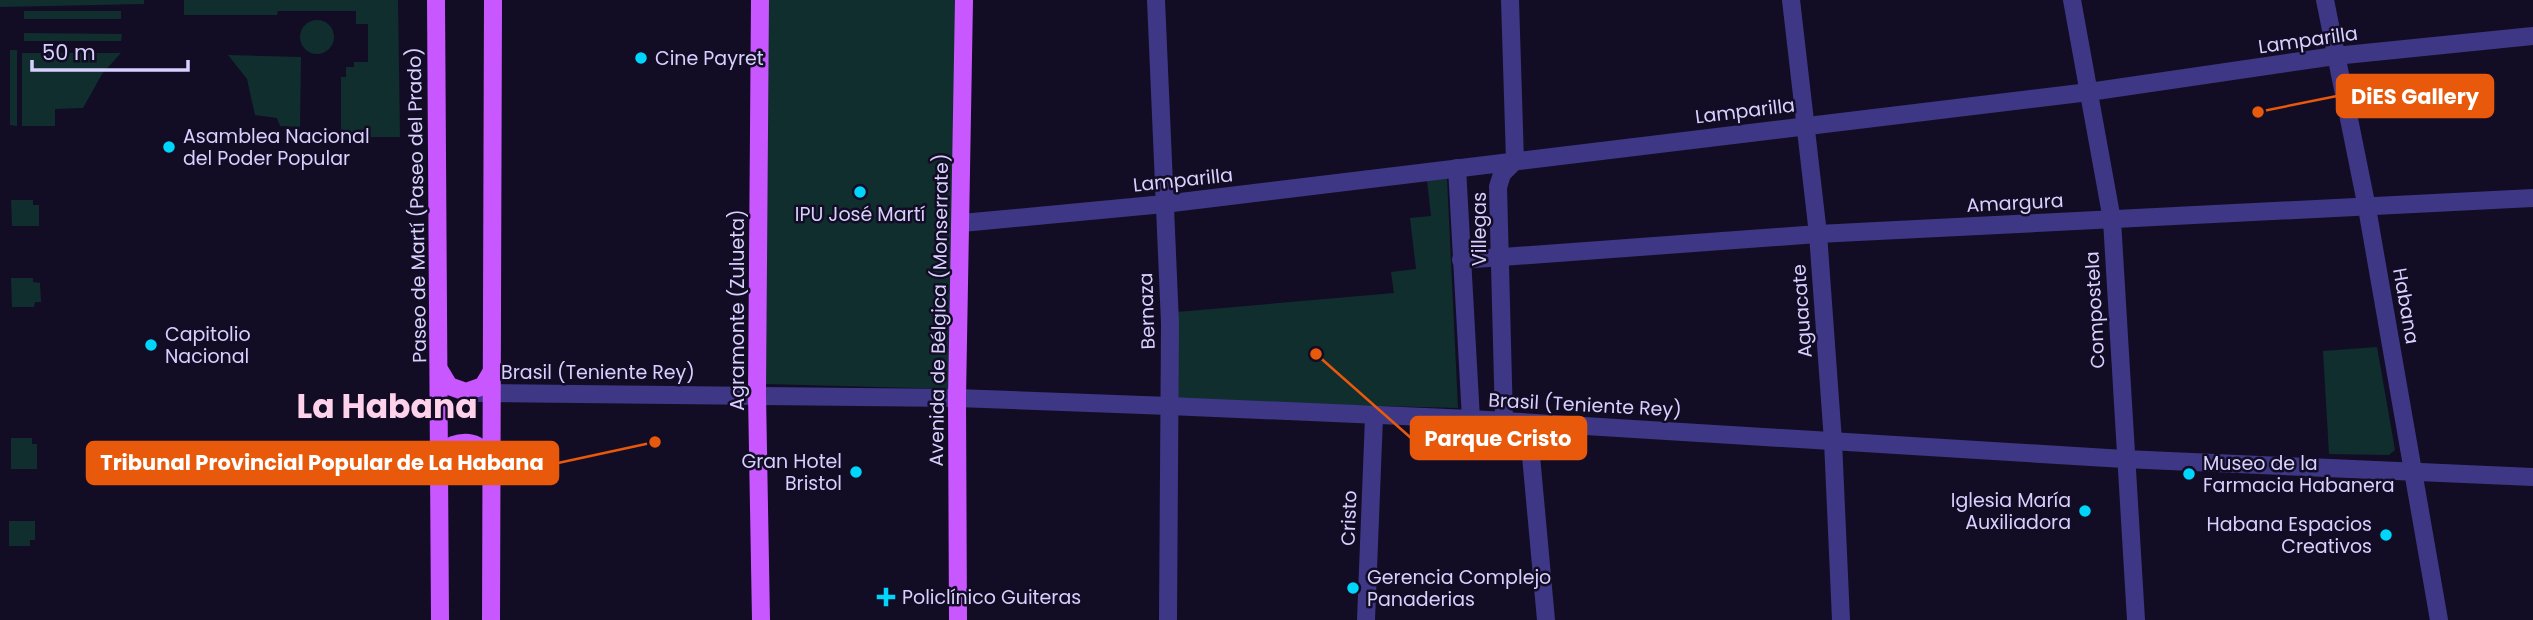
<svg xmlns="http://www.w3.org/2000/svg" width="2533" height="620" font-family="Poppins,sans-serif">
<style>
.green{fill:#102e2e}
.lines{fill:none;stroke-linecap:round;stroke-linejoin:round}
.minor{stroke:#3e3785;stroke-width:18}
.major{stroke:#c957ff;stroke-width:18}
.poi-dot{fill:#00d5fb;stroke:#120d24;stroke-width:2.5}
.labels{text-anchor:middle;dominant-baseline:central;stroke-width:5;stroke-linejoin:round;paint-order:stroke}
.street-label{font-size:19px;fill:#d8d0ff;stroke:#120d24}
.poi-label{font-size:19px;fill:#d8d0ff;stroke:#120d24;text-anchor:start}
.town-label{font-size:33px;font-weight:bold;fill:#ffd2ec;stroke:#120d24}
.leader{fill:none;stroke:#e8590c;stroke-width:2.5}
.callout-dot{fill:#e8590c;stroke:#120d24;stroke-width:2.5}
.callout{fill:#e8590c;stroke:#e8590c;stroke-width:2.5}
.callout-label{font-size:21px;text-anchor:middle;font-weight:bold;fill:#fff}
</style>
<rect width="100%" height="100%" fill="#120d24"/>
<g class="green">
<polygon points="0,0 144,0 144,4 0,7"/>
<polygon points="184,0 398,0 400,137 341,137 341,77 346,77 346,67 354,67 354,62 368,62 368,24 356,24 356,11 278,11 277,15 184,15"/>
<polygon points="768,0 956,0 951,389 766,384"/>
<rect x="24" y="11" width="97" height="8"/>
<circle cx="317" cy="37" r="17"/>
<polygon points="24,33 122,34 121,41 24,41"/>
<polygon points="10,50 17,50 17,126 10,125"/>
<polygon points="22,53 121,53 102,74 83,108 55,109 55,126 22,126"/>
<polygon points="228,55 301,57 300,127 280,126 277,118 255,115 247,79"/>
<polygon points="1447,178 1458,408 1178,401 1177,312 1394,293 1391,272 1416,269 1410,218 1431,216 1427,180"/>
<polygon points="11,200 33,200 33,205 39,205 39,226 12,226"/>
<polygon points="11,278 33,278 33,282 40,283 41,302 35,302 34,307 12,307"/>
<polygon points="2377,347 2395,450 2389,455 2329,454 2323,351"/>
<polygon points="11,438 32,438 32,444 37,444 37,469 11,469"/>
<polygon points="9,521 35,521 35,540 30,540 30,546 9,546"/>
</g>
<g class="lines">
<g class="minor">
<polyline points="1156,0 1170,323 1168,620"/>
<polyline points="1791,0 1818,234 1833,441 1841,620"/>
<polyline points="2072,0 2112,220 2136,620"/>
<polyline points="2325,0 2367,208 2439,620"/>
<polyline points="1457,168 1471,419"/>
<polyline points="962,223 1164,204 2089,92 2335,56 2533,36"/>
<polyline points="1461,260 1818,234 2533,198"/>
<polyline points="477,393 957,398 1169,406 1471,419 2124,459 2533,477"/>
<polyline points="1504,421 1498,187 1502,174 1515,161 1510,0"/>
<polyline points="1528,423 1546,620"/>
<polyline points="1366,620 1374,417"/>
</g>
<g class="major">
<polyline points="436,0 440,620"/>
<polyline points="760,0 757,394 761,620"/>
<polyline points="440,371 449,386 466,392 483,386 492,371"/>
<path d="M439,464L453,445C471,439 486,446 491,464"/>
<polyline points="491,620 493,0"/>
<polyline points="958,620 957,398 964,0"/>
</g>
</g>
<g class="poi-dot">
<circle cx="641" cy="58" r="7"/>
<circle cx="169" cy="147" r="7"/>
<circle cx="860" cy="192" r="7"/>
<circle cx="151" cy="345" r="7"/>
<circle cx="856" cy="472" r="7"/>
<circle cx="2189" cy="474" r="7"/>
<circle cx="2085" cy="511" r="7"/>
<circle cx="2386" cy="535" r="7"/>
<circle cx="1353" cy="588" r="7"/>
<path d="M882.5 586.5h7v7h7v7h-7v7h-7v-7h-7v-7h7z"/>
</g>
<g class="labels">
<g class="street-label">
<text transform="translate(2308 40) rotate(-8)">Lamparilla</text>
<text transform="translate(1745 111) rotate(-7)">Lamparilla</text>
<text transform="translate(1183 180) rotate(-6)">Lamparilla</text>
<text transform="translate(2015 203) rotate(-3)">Amargura</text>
<text transform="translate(417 205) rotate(-91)">Paseo de Martí (Paseo del Prado)</text>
<text transform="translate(1479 229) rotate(-90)">Villegas</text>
<text transform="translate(2406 306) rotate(80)">Habana</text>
<text transform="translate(737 310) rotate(-90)">Agramonte (Zulueta)</text>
<text transform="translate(939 310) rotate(-89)">Avenida de Bélgica (Monserrate)</text>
<text transform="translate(2095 310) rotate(-93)">Compostela</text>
<text transform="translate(1147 311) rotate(-92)">Bernaza</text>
<text transform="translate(1802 311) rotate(-94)">Aguacate</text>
<text x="598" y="372">Brasil (Teniente Rey)</text>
<text transform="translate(1585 405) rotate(3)">Brasil (Teniente Rey)</text>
<text transform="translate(1349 518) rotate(-88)">Cristo</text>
</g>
<g class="poi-label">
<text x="655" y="58">Cine Payret</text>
<text x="183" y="136">Asamblea Nacional<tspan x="183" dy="22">del Poder Popular</tspan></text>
<text x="860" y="214" text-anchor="middle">IPU José Martí</text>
<text x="165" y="334">Capitolio<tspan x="165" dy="22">Nacional</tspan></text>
<text x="842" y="461" text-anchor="end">Gran Hotel<tspan x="842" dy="22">Bristol</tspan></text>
<text x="2203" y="463">Museo de la<tspan x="2203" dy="22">Farmacia Habanera</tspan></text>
<text x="2071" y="500" text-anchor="end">Iglesia María<tspan x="2071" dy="22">Auxiliadora</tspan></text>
<text x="2372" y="524" text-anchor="end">Habana Espacios<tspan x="2372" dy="22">Creativos</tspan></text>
<text x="1367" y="577">Gerencia Complejo<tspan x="1367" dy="22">Panaderias</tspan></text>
<text x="902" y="597">Policlínico Guiteras</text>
</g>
<g class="town-label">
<text x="387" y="406">La Habana</text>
</g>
</g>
<path class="leader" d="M2258 112L2337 96M1316 354L1411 438M655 442L558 463"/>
<g class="callout-dot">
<circle cx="2258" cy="112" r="7"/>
<circle cx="1316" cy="354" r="7"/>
<circle cx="655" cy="442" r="7"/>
</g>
<g class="callout">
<rect x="2337" y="75" width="156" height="42" rx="7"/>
<rect x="1411" y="417" width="175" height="42" rx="7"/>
<rect x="87" y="442" width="471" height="42" rx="7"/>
</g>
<g class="callout-label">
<text x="2415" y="104">DiES Gallery</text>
<text x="1498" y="446">Parque Cristo</text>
<text x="322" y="470">Tribunal Provincial Popular de La Habana</text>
</g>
<path d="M32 60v10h156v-10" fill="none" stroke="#d8d0ff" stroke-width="3.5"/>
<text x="42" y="60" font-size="21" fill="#d8d0ff" stroke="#120d24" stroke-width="5" paint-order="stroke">50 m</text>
</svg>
